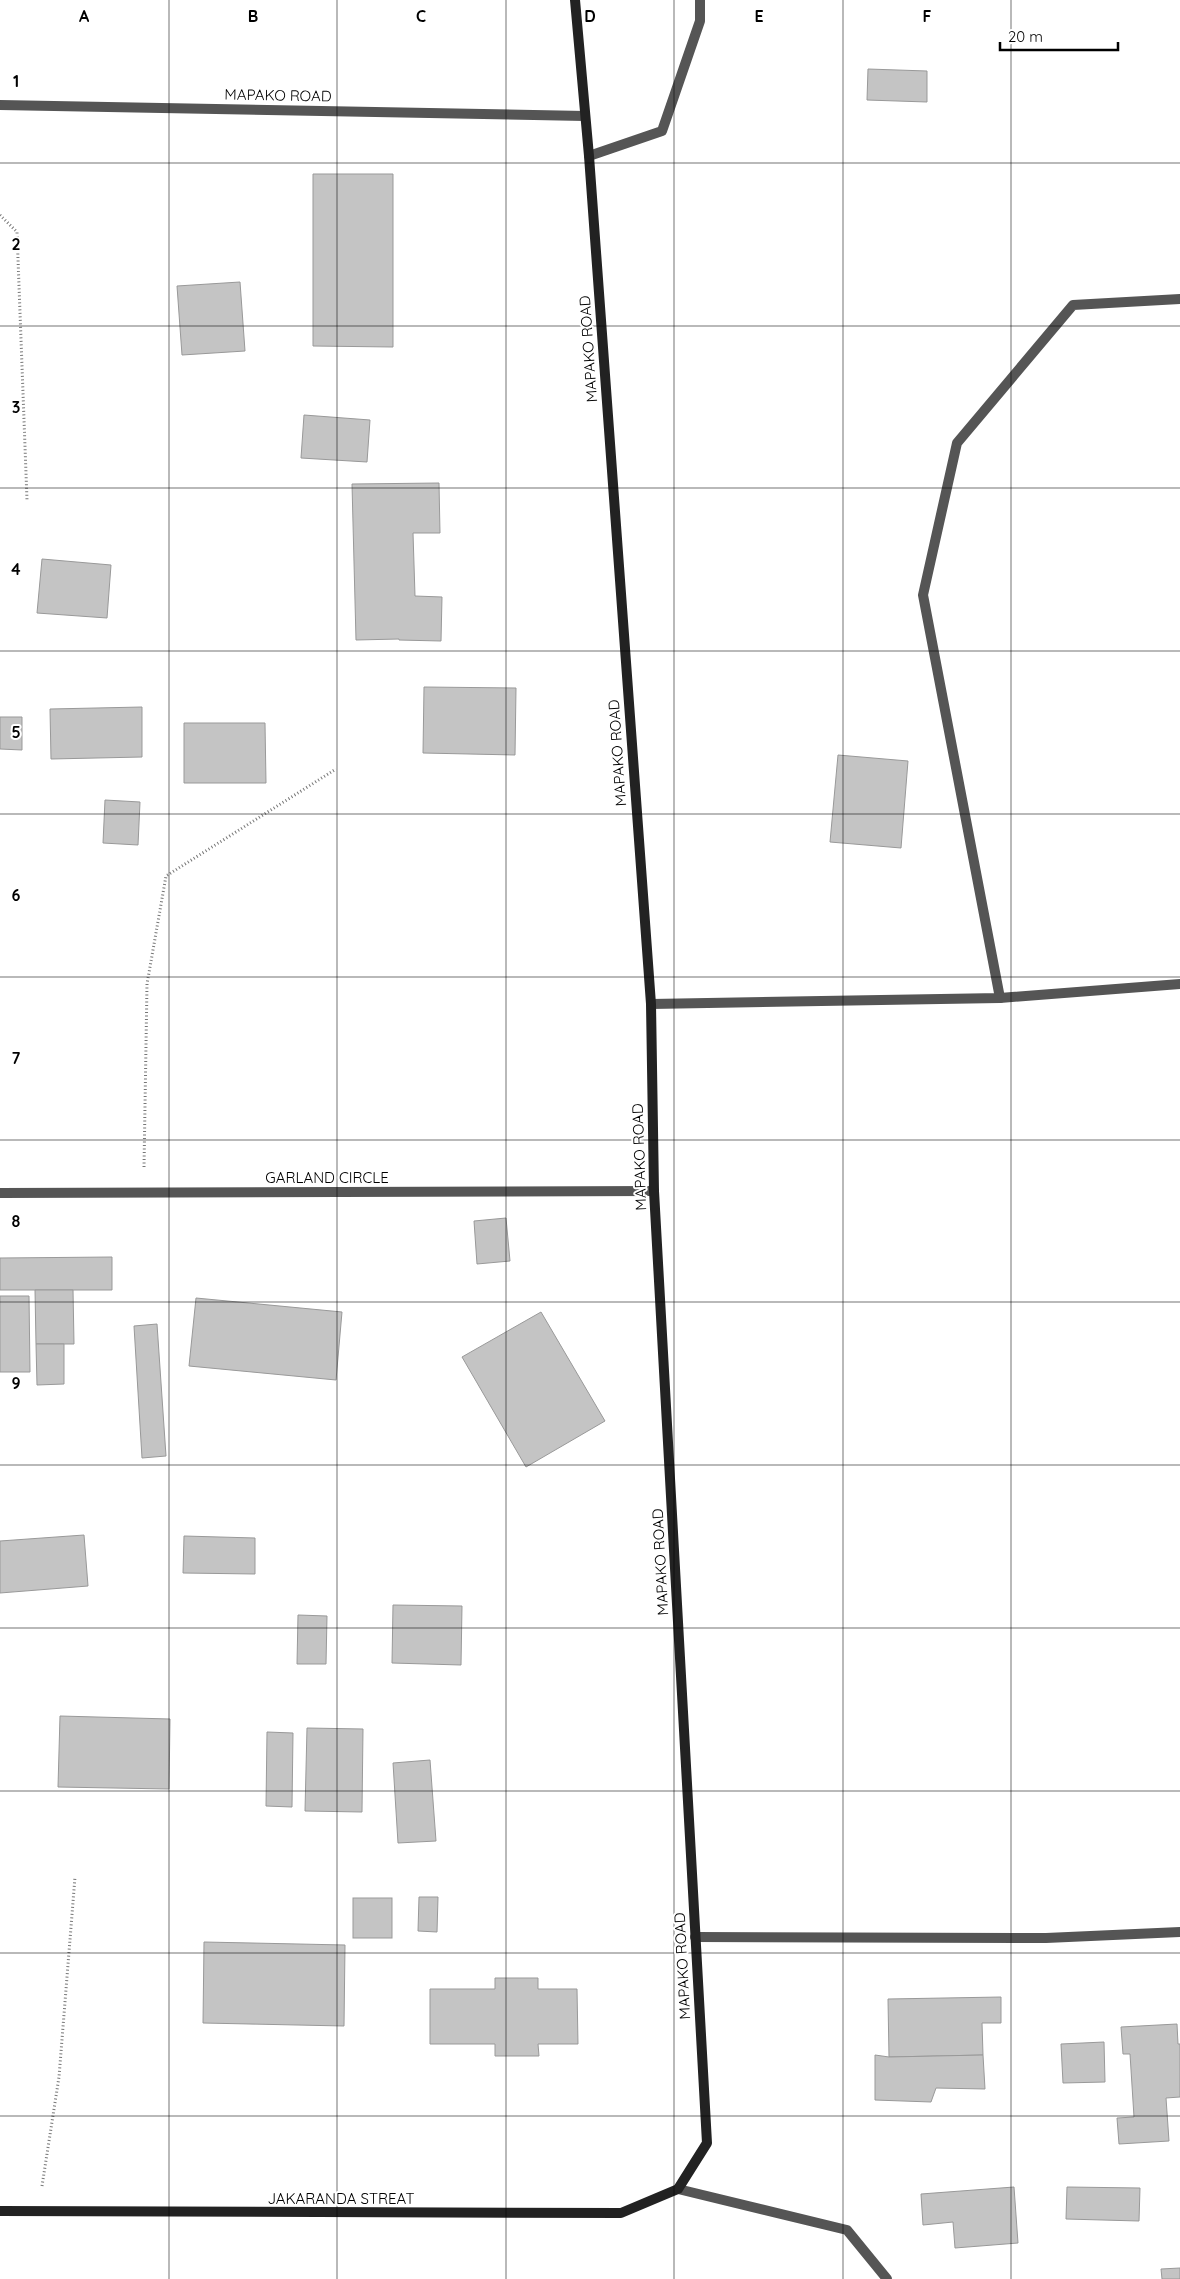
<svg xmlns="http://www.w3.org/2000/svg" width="1180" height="2279" font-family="Quicksand,sans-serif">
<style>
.building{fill:#c4c4c4;stroke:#999}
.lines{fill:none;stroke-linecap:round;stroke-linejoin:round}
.path{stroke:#777;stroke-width:3;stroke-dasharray:1 2.5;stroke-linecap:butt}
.lane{stroke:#555;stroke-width:10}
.street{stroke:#555;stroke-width:10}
.secondary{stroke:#222;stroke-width:10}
.grid{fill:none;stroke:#000;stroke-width:1;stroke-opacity:0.55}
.labels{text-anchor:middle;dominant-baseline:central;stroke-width:4;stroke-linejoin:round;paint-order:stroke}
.street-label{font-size:15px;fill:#000;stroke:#fff}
.grid-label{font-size:16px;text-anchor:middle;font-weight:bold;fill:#000;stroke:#fff;stroke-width:4;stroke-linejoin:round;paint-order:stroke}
</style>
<rect width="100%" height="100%" fill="#fff"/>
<g class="building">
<polygon points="868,69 927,71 927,102 867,100"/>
<polygon points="313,174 393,174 393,347 313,346"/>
<polygon points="240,282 245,351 182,355 177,286"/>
<polygon points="304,415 370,420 367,462 301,458"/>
<polygon points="439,483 440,533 413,533 415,596 442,597 441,641 399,640 399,639 356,640 352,484"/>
<polygon points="42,559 111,565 107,618 37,613"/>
<polygon points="424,687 516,688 515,755 423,753"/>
<polygon points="142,707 142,757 51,759 50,709"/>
<polygon points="0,717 22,717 22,750 0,749"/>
<polygon points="184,723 265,723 266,783 184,783"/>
<polygon points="838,755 908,761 901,848 830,842"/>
<polygon points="105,800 140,802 138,845 103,843"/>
<polygon points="506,1218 510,1261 477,1264 474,1221"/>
<polygon points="112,1257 112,1290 0,1290 0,1258"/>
<polygon points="35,1290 73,1290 74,1344 36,1344"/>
<polygon points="0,1296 29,1296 30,1372 0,1372"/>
<polygon points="196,1298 342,1312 336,1380 189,1366"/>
<polygon points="541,1312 605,1421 526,1467 462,1357"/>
<polygon points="157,1324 166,1456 142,1458 134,1326"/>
<polygon points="36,1344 64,1344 64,1384 37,1385"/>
<polygon points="84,1535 88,1586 0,1593 0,1541"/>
<polygon points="184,1536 255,1538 255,1574 183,1573"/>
<polygon points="393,1605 462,1606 461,1665 392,1663"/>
<polygon points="298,1615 327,1616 326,1664 297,1664"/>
<polygon points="60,1716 170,1719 169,1789 58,1787"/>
<polygon points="307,1728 363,1729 362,1812 305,1811"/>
<polygon points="267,1732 293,1733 292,1807 266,1806"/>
<polygon points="430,1760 436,1841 398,1843 393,1763"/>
<polygon points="419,1897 438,1897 437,1932 418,1931"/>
<rect x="353" y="1898" width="39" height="40"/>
<polygon points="204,1942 345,1945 344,2026 203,2023"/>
<polygon points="495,1978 538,1978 538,1989 577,1989 578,2044 538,2044 539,2056 495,2056 495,2044 430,2044 430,1989 495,1989"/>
<polygon points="1001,1997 1001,2023 982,2023 983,2055 889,2057 888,1999"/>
<polygon points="1177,2024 1178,2044 1180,2044 1180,2097 1166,2098 1169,2141 1119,2144 1117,2118 1134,2117 1130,2054 1123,2054 1121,2027"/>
<polygon points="1104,2042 1105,2082 1063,2083 1061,2044"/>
<polygon points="875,2055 889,2057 983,2055 985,2089 936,2088 931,2102 875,2100"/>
<polygon points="1014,2187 1018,2243 955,2248 953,2222 923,2225 921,2194"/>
<polygon points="1067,2187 1140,2188 1139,2221 1066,2219"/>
<polygon points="1180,2268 1180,2279 1162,2279 1161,2269"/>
</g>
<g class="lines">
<g class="path">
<polyline points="0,215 17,232 27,500"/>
<polyline points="144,1167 147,984 166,876 336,769"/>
<polyline points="42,2186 59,2077 75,1877"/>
</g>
<polyline class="lane" points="1000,998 923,595 957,443 1073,305 1180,299"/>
<g class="street">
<polyline points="0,105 585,116"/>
<polyline points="589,156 662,131 700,21 700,0"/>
<polyline points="651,1004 1000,998 1180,984"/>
<polyline points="0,1193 654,1191"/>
<polyline points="695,1937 1046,1938 1180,1932"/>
<polyline points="678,2189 847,2230 887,2279"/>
</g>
<polyline class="secondary" points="0,2211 621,2213 678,2189 707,2143 654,1191 651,1004 589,156 575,0"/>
</g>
<path class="grid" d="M169,0V2279M337,0V2279M506,0V2279M674,0V2279M843,0V2279M1011,0V2279M0,163H1180M0,326H1180M0,488H1180M0,651H1180M0,814H1180M0,977H1180M0,1140H1180M0,1302H1180M0,1465H1180M0,1628H1180M0,1791H1180M0,1953H1180M0,2116H1180"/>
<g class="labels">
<g class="street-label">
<text transform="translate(278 95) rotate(1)">MAPAKO ROAD</text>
<text transform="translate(588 349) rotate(-94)">MAPAKO ROAD</text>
<text transform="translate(617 753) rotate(-94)">MAPAKO ROAD</text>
<text transform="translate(639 1157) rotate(-92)">MAPAKO ROAD</text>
<text x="327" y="1177">GARLAND CIRCLE</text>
<text transform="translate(660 1562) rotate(-93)">MAPAKO ROAD</text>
<text transform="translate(682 1966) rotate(-93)">MAPAKO ROAD</text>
<text x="341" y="2198">JAKARANDA STREAT</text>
</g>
</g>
<g class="grid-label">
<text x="84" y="22">A</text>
<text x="253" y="22">B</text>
<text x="421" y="22">C</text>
<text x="590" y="22">D</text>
<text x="759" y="22">E</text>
<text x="927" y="22">F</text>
<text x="16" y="87">1</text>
<text x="16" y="250">2</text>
<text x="16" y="413">3</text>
<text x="16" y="575">4</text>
<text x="16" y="738">5</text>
<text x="16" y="901">6</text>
<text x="16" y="1064">7</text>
<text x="16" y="1227">8</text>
<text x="16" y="1389">9</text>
</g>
<path d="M1000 42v8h118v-8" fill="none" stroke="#000000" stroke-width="2.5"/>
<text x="1008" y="42" font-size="15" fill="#000000" stroke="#ffffff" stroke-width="4" paint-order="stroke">20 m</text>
</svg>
